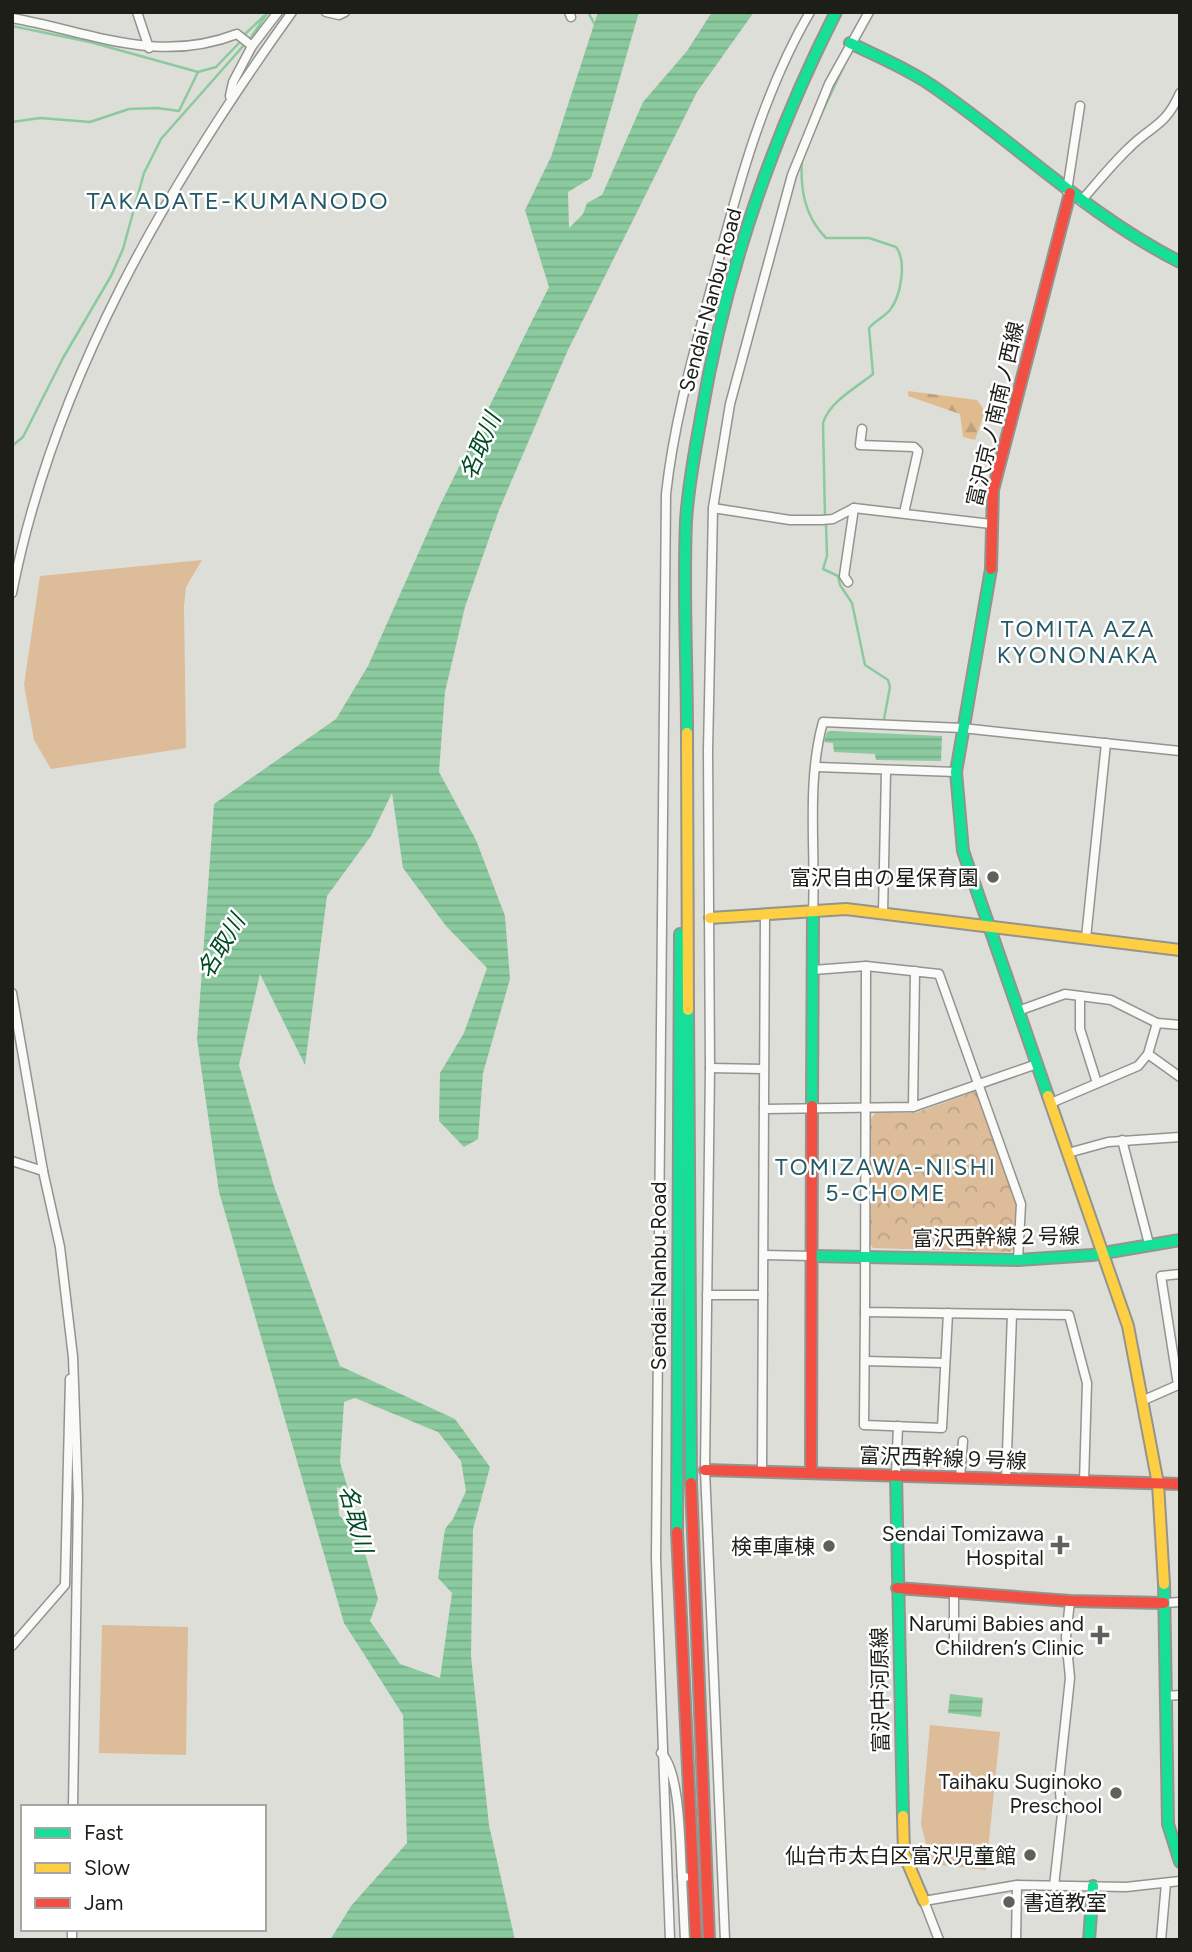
<svg xmlns="http://www.w3.org/2000/svg" width="1192" height="1952" font-family="Figtree,'Noto Sans JP',sans-serif">
<style>
.green{fill:#dcbc99}
.forest{fill:url(#forest-firs)}
.park{fill:url(#park-crowns)}
.water{fill:url(#water-rules);fill-rule:evenodd}
.lines{fill:none;stroke-linecap:round;stroke-linejoin:round}
.stream{stroke:#8bca9e;stroke-width:2.5}
.street-casing{stroke:#94948f;stroke-width:11}
.fast-casing{stroke:#94948f;stroke-width:14}
.slow-casing{stroke:#94948f;stroke-width:14}
.jam-casing{stroke:#94948f;stroke-width:14}
.street{stroke:#fafaf9;stroke-width:8}
.fast{stroke:#16e098;stroke-width:10}
.slow{stroke:#ffcf43;stroke-width:10}
.jam{stroke:#f24e42;stroke-width:10}
.poi-dot{fill:#61615c;stroke:#fff;stroke-width:2.5}
.labels{text-anchor:middle;dominant-baseline:central;stroke-width:5;stroke-linejoin:round;paint-order:stroke}
.street-label{font-size:21px;fill:#1e1e19;stroke:#fff}
.poi-label{font-size:21px;fill:#1e1e19;stroke:#fff;text-anchor:end}
.water-label{font-size:23px;font-style:italic;fill:#004a24;stroke:#fff}
.neighbourhood-label{font-size:23px;letter-spacing:2px;fill:#235966;stroke:#fff}
.quarter-label{font-size:24px;letter-spacing:2px;fill:#235966;stroke:#fff}
</style>
<defs>
<pattern id="forest-firs" width="22" height="20" patternUnits="userSpaceOnUse" patternTransform="scale(1.75)"><rect width="22" height="20" fill="#e0bb8e"/><path d="M5 1l3.5 6h-7zM16 11l3.5 6h-7z" fill="#c0a07a"/></pattern>
<pattern id="park-crowns" width="20" height="18" patternUnits="userSpaceOnUse" patternTransform="scale(1.75)"><rect width="20" height="18" fill="#dcbc99"/><path d="M2 6a3 3 0 1 1 6 0M12 15a3 3 0 1 1 6 0" fill="none" stroke="#bca183"/></pattern>
<pattern id="water-rules" width="6" height="5" patternUnits="userSpaceOnUse" patternTransform="scale(1.75)"><rect width="6" height="5" fill="#8bca9e"/><path d="M0 2.5h6" fill="none" stroke="#78ad88"/></pattern>
</defs>
<rect width="100%" height="100%" fill="#deded8"/>
<g class="green">
<polygon points="202,560 186,587 184,606 186,748 51,769 34,740 24,685 40,576"/>
<polygon points="102,1625 188,1627 186,1755 99,1753"/>
<polygon points="930,1725 1000,1732 986,1870 931,1864 921,1824"/>
</g>
<polygon class="forest" points="908,391 977,400 985,411 975,440 963,437 960,414 908,396"/>
<polygon class="park" points="974,1092 980,1096 1017,1203 1016,1247 1010,1252 873,1248 870,1243 871,1119 875,1113 915,1113"/>
<g class="water">
<path d="M598,12H639L591,178L568,192L569,228L583,214L587,203L602,195L643,102L687,51L712,12H754L697,92L567,352L499,510L465,607L445,692L439,772L476,840L505,916L510,979L483,1073L478,1139L464,1147L439,1121L440,1073L464,1033L487,968L446,926L403,868L392,793L371,836L327,896L305,1065L260,974L239,1065L274,1186L340,1366L455,1419L490,1467L473,1529L471,1656L489,1825L515,1940H330L351,1906L407,1843L403,1715L344,1623L219,1192L197,1039L214,804L336,719L368,666L439,507L549,287L525,210L551,157ZM355,1398L438,1432L461,1461L466,1491L453,1519L445,1529L438,1578L452,1593L440,1678L400,1664L370,1621L378,1599L361,1539L339,1515L337,1487L350,1496L340,1462L344,1402Z"/>
<polygon points="831,731 942,736 941,761 876,760 875,754 834,752 833,743 824,742 827,732"/>
<polygon points="950,1694 983,1698 981,1717 948,1713"/>
</g>
<g class="lines">
<g class="stream">
<polyline points="588,12 595,25"/>
<polyline points="12,26 90,42 198,72 216,67 240,42"/>
<polyline points="244,35 264,16"/>
<polyline points="250,39 268,12"/>
<polyline points="12,122 40,118 90,122 129,109 157,108 179,111 198,72"/>
<polyline points="817,123 844,66"/>
<path d="M802,158C800,188 804,216 826,238H869L896,247C907,261 901,296 890,310C884,317 875,321 869,328L873,374C856,388 830,401 823,423L825,516"/>
<polyline points="12,446 23,437 63,358 111,276 123,249 144,173 161,139 244,45"/>
<polyline points="826,523 827,556 823,569 838,576 840,585 852,603 865,665 888,680 890,687 884,719"/>
</g>
<defs>
<g id="street">
<polyline points="137,12 149,48"/>
<polyline points="326,12 339,15 345,12"/>
<polyline points="569,12 571,17"/>
<path d="M12,18C91,32 157,65 237,34L252,46L233,82L230,96"/>
<polyline points="252,46 278,12"/>
<polyline points="1067,191 1080,106"/>
<path d="M1081,201C1097,183 1112,164 1129,148C1152,125 1165,127 1180,93"/>
<polyline points="862,429 860,445 914,447 918,451 904,513"/>
<polyline points="713,508 790,520 822,520 833,519 854,508 991,524"/>
<polyline points="848,582 844,576 854,508"/>
<path d="M12,593C54,379 166,188 292,12"/>
<polyline points="817,767 956,772"/>
<path d="M813,912C816,849 806,783 823,722L962,728L1180,751"/>
<polyline points="883,913 886,770"/>
<polyline points="1086,938 1106,743"/>
<polyline points="866,966 865,1312 1069,1315 1087,1383 1084,1482"/>
<polyline points="813,970 866,966 939,974 1021,1204 1018,1260"/>
<polyline points="12,993 43,1171 60,1247 73,1357 78,1498 73,1807"/>
<polyline points="1080,996 1080,1029 1097,1083"/>
<polyline points="1018,1011 1065,994 1111,1000 1157,1023"/>
<polyline points="1180,1025 1157,1023 1148,1054 1180,1077"/>
<polyline points="710,1068 763,1069"/>
<polyline points="1051,1103 1138,1066 1148,1054"/>
<polyline points="913,1107 915,971"/>
<polyline points="764,1109 913,1107 1037,1064"/>
<polyline points="1122,1140 1149,1244"/>
<polyline points="1068,1153 1108,1142 1180,1137"/>
<polyline points="12,1161 43,1171"/>
<polyline points="764,1255 812,1256"/>
<polyline points="707,1295 763,1295"/>
<polyline points="865,1312 864,1425 942,1428 948,1313"/>
<polyline points="865,1361 945,1363"/>
<polyline points="1144,1400 1178,1385 1161,1276 1180,1274"/>
<polyline points="762,1471 765,914"/>
<polyline points="896,1475 898,1426"/>
<polyline points="960,1478 963,1441"/>
<polyline points="1006,1480 1012,1314"/>
<polyline points="1164,1603 1180,1602"/>
<polyline points="954,1645 954,1592"/>
<polyline points="12,1646 65,1585 70,1379"/>
<polyline points="1166,1696 1180,1695"/>
<path d="M661,1753C681,1771 680,1849 682,1877H685"/>
<polyline points="682,1877 685,1940"/>
<polyline points="1054,1886 1062,1814 1059,1781 1070,1678 1066,1637 1070,1601"/>
<polyline points="72,1940 72,1929"/>
<path d="M670,1940L656,1559L666,494C674,421 694,352 713,281C737,190 762,94 810,12"/>
<polyline points="725,1940 705,1470 710,1068 708,751 713,508 730,404 792,175 829,84 869,12"/>
<polyline points="939,1940 924,1901 1017,1885 1126,1887 1180,1881"/>
<polyline points="1016,1940 1017,1885"/>
<polyline points="1161,1940 1166,1883"/>
</g>
<g id="fast">
<path d="M850,43C877,56 906,68 931,85C1016,143 1087,215 1180,262"/>
<polyline points="991,569 956,772 963,851 1048,1096"/>
<path d="M687,733C687,663 683,591 686,521C688,486 695,451 701,417C725,275 771,140 836,12"/>
<polyline points="688,1010 691,1483"/>
<polyline points="812,1106 813,912"/>
<polyline points="812,1256 1018,1260 1092,1255 1180,1240"/>
<polyline points="896,1475 903,1816"/>
<polyline points="677,1532 680,934"/>
<polyline points="1164,1584 1168,1824 1180,1862"/>
<polyline points="1089,1940 1093,1886"/>
</g>
<g id="slow">
<polyline points="687,733 688,1010"/>
<polyline points="710,918 846,909 1180,950"/>
<polyline points="1048,1096 1128,1326 1158,1484 1164,1584"/>
<polyline points="903,1816 904,1854 924,1901"/>
</g>
<g id="jam">
<polyline points="991,569 993,490 1070,193"/>
<polyline points="705,1470 1180,1484"/>
<polyline points="811,1472 812,1106"/>
<polyline points="691,1483 709,1940"/>
<polyline points="677,1532 696,1940"/>
<polyline points="897,1588 1070,1601 1164,1603"/>
</g>
</defs>
<use href="#street" class="street-casing"/>
<use href="#fast" class="fast-casing"/>
<use href="#slow" class="slow-casing"/>
<use href="#jam" class="jam-casing"/>
<use href="#street" class="street"/>
<use href="#fast" class="fast"/>
<use href="#slow" class="slow"/>
<use href="#jam" class="jam"/>
</g>
<g class="poi-dot">
<circle cx="993" cy="877" r="7"/>
<path d="M1056.5 1534.5h7v7h7v7h-7v7h-7v-7h-7v-7h7z"/>
<circle cx="829" cy="1546" r="7"/>
<path d="M1096.5 1624.5h7v7h7v7h-7v7h-7v-7h-7v-7h7z"/>
<circle cx="1116" cy="1793" r="7"/>
<circle cx="1030" cy="1855" r="7"/>
<circle cx="1009" cy="1902" r="7"/>
</g>
<g class="labels">
<g class="street-label">
<text transform="translate(710 300) rotate(-75)">Sendai-Nanbu Road</text>
<text transform="translate(995 414) rotate(-77)">富沢京ノ南南ノ西線</text>
<text transform="translate(996 1237) rotate(-1)">富沢西幹線２号線</text>
<text transform="translate(658 1276) rotate(-90)">Sendai-Nanbu Road</text>
<text transform="translate(943 1458) rotate(2)">富沢西幹線９号線</text>
<text transform="translate(880 1690) rotate(-91)">富沢中河原線</text>
</g>
<g class="poi-label">
<text x="979" y="877">富沢自由の星保育園</text>
<text x="1044" y="1533">Sendai Tomizawa<tspan x="1044" dy="24">Hospital</tspan></text>
<text x="815" y="1546">検車庫棟</text>
<text x="1084" y="1623">Narumi Babies and<tspan x="1084" dy="24">Children’s Clinic</tspan></text>
<text x="1102" y="1781">Taihaku Suginoko<tspan x="1102" dy="24">Preschool</tspan></text>
<text x="1016" y="1855">仙台市太白区富沢児童館</text>
<text x="1023" y="1902" text-anchor="start">書道教室</text>
</g>
<g class="water-label">
<text transform="translate(480 446) rotate(-67)">名取川</text>
<text transform="translate(221 946) rotate(-59)">名取川</text>
<text transform="translate(356 1519) rotate(75)">名取川</text>
</g>
<g class="neighbourhood-label">
<text x="1078" y="629">TOMITA AZA<tspan x="1078" dy="26">KYONONAKA</tspan></text>
<text x="886" y="1167">TOMIZAWA-NISHI<tspan x="886" dy="26">5-CHOME</tspan></text>
</g>
<g class="quarter-label">
<text x="238" y="200">TAKADATE-KUMANODO</text>
</g>
</g>
<rect width="1192" height="1952" fill="none" stroke="#1e1e19" stroke-width="28"/>
<rect x="21" y="1805" width="245" height="126" fill="#ffffff" stroke="#a5a5a3" stroke-width="2"/>
<rect x="35" y="1828" width="35" height="10" fill="#16e098" stroke="#a5a5a3" stroke-width="2"/>
<text x="84" y="1840" font-size="21" fill="#1e1e19">Fast</text>
<rect x="35" y="1863" width="35" height="10" fill="#ffcf43" stroke="#a5a5a3" stroke-width="2"/>
<text x="84" y="1875" font-size="21" fill="#1e1e19">Slow</text>
<rect x="35" y="1898" width="35" height="10" fill="#f24e42" stroke="#a5a5a3" stroke-width="2"/>
<text x="84" y="1910" font-size="21" fill="#1e1e19">Jam</text>
</svg>
